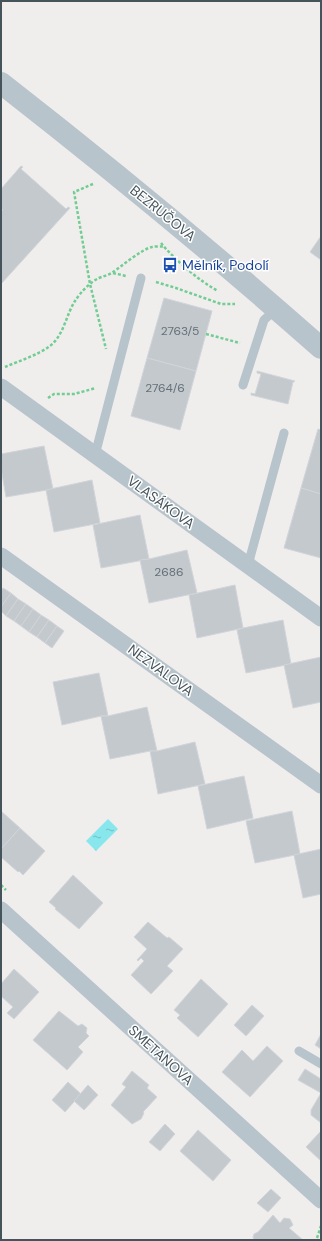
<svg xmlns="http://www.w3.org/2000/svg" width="322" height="1241" font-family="'DM Sans',sans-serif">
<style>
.water{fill:url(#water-ripples)}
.building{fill:#c4c9cd;stroke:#d1d5d9}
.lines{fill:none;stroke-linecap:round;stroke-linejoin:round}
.path{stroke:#72cd92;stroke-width:2.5;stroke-dasharray:3 2;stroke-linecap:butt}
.service{stroke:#b8c4cb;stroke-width:9}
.minor{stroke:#b8c4cb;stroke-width:17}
.tertiary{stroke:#b8c4cb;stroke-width:22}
.labels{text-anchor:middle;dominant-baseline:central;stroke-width:3;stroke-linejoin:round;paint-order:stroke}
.number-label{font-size:12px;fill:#657178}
.street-label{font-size:14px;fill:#45545b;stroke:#fff}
.transit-label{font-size:14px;fill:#164399;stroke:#fff;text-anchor:start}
</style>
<defs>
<pattern id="water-ripples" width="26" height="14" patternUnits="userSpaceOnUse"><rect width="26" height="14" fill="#87e7ec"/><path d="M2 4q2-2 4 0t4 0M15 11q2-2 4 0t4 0" fill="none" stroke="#70bec2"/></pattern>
</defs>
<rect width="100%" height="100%" fill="#f0eded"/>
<polygon class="water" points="108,819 118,829 96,851 86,841"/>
<g class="building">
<polygon points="21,166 23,167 21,169 66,209 68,207 70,208 1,284 1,212 3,210 1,209 1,189"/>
<polygon points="321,236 321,260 310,252"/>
<polygon points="164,298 212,311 196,371 147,358"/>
<polygon points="147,358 196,371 180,430 131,416"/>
<polygon points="257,371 295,381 294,382 293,382 288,404 251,395 251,393 255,394 261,374 257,373"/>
<polygon points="318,429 321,430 321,494 301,488"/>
<polygon points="44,446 53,489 6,497 1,468 1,454"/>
<polygon points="92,480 100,523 54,532 46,490"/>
<polygon points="301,488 321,494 321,558 284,548"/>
<polygon points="140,515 149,559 101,568 93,525"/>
<polygon points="187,550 197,593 149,603 140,560 149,559"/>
<polygon points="235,585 243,628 197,638 189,595"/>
<polygon points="3,588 11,593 1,607 1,591"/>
<polygon points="11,593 18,599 6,616 1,611 1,607"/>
<polygon points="18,599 26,604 14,621 6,616"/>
<polygon points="26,604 33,609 21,626 14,621"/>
<polygon points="33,609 41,615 29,632 21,626"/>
<polygon points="41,615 49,620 37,637 29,632"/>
<polygon points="49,620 57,626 45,643 37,637"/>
<polygon points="283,620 291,664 246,673 237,630 243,628"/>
<polygon points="57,626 64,631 52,648 45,643"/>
<polygon points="321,657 321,702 293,708 284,665"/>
<polygon points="99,673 108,716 101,716 62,725 53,682"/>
<polygon points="147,707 157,751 150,751 110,759 101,716 108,716"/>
<polygon points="195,742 205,784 158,794 150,751 157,751"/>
<polygon points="244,776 253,818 207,829 198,786"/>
<polygon points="1,811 20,828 1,849"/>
<polygon points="292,811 300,854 255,863 246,821"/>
<polygon points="20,828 45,851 23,875 19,871 18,872 1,857 1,849"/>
<polygon points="321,849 321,894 303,898 294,855"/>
<polygon points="73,875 103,903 79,929 55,909 56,908 49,902"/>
<polygon points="148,922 167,938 169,937 183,949 167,966 173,971 151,994 131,975 144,961 141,958 138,961 137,960 147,949 134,937"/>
<polygon points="14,969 39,992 14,1019 7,1013 13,1007 1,996 1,984"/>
<polygon points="201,979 228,1004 198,1037 177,1018 180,1015 174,1010"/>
<polygon points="252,1005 264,1016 246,1036 234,1025"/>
<polygon points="59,1011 78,1026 82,1024 87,1028 86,1033 89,1036 78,1047 83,1052 67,1070 33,1040"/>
<polygon points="321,1034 321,1049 315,1045"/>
<polygon points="267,1046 283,1061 250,1097 222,1072 242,1050 253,1061"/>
<polygon points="305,1069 321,1079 321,1093 298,1080"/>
<polygon points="132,1071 149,1085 147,1088 157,1097 143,1112 144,1113 141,1119 132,1124 111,1105 126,1087 122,1084"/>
<polygon points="68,1082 81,1094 65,1112 52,1100"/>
<polygon points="88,1085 98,1095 84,1110 74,1101"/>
<polygon points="321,1093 321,1123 311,1115 311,1110"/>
<polygon points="165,1124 175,1134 160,1151 149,1142"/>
<polygon points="198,1130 231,1160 213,1181 180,1151"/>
<polygon points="321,1131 321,1161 306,1147"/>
<polygon points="271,1189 281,1198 268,1212 257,1203"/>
<polygon points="273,1215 280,1223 284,1218 290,1219 293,1225 289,1228 303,1240 254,1240 253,1237 254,1234 258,1232"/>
</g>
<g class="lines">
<g class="path">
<polyline points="93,184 74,192 90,284 106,349"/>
<path d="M161,243C174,259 199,281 218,291"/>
<polyline points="113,273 126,276"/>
<polyline points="156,282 176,288 221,304 235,304"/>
<polyline points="206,334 240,343"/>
<path d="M5,367C19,361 38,355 50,346C64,335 66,315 75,301C80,293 90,282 99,278C104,276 109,275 113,272C122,266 142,249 152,247C155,246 160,247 164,246"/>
<polyline points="48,398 54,394 74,394 96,388"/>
<polyline points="1,885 6,890"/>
<polyline points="317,1238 321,1226"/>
</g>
<g class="service">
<polyline points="243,385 264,320 276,309"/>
<polyline points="95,455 141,278"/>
<polyline points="248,565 284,433"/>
<polyline points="299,1051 321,1064"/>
</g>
<g class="minor">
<polyline points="1,387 321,618"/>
<polyline points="1,556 321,785"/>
<polyline points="1,910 321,1200"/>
</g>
<path class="tertiary" d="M1,83C110,168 217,256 321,348"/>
</g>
<defs>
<symbol id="bus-bare" viewBox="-9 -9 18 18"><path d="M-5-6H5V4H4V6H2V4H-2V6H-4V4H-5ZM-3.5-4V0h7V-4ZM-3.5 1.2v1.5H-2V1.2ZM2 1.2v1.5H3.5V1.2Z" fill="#1a4fb4" stroke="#fff" stroke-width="2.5" paint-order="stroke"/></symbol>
</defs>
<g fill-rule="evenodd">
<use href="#bus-bare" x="159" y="254" width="22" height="22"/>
</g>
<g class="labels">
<g class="number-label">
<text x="180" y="331">2763/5</text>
<text x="165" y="388">2764/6</text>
<text x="169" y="572">2686</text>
</g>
<g class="street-label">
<text transform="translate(163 213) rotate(39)">BEZRUČOVA</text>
<text transform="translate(161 502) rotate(36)">VLASÁKOVA</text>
<text transform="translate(161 670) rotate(36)">NEZVALOVA</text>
<text transform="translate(161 1055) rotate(42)">SMETANOVA</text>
</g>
<g class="transit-label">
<text x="182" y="265">Mělník, Podolí</text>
</g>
</g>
<rect width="322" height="1241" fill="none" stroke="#45545b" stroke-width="4"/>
</svg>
